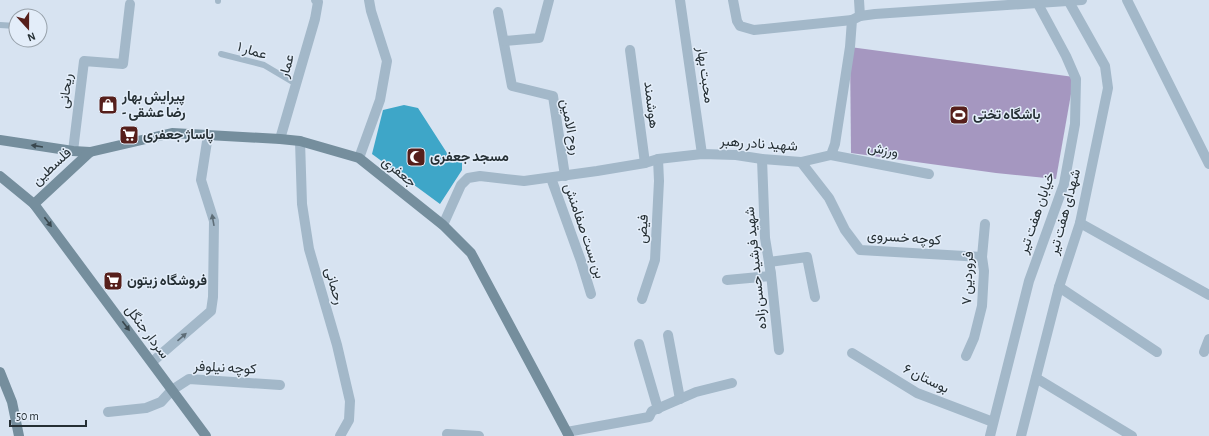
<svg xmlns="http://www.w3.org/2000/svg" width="1209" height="436" font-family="'Alegreya Sans',Vazirmatn,sans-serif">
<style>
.green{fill:#a597c0}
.building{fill:#3ea6c8}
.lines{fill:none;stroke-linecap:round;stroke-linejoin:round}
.service{stroke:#a3b8c9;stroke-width:6}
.minor{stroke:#a3b8c9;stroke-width:10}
.tertiary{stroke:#a3b8c9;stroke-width:10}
.secondary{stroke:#758e9d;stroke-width:10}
.oneway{fill:#39474e}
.oneway2{fill:#5e6d77}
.labels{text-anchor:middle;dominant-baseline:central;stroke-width:3;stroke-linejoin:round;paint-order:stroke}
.street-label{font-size:14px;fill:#252f34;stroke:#e3edf9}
.poi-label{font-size:14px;font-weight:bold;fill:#252f34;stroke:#e3edf9;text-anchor:start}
</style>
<rect width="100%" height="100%" fill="#d7e3f1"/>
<polygon class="green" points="850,47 1074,77 1056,179 996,173 851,153"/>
<polygon class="building" points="404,105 418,108 447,153 462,161 462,170 440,204 372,154 383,110"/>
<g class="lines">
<g class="service">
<polyline points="218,1 218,0"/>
<polyline points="0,25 16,26"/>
<polyline points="221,54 264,65 296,84"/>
</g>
<g class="minor">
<polyline points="680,0 702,154"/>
<polyline points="733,0 737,21 740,26 754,30 852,20"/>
<polyline points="859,0 860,16"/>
<polyline points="1127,0 1209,164"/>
<polyline points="498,12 512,86 553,96 565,176"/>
<polyline points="504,41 539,38 549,0"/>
<polyline points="630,50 645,163"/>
<polyline points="280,139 315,19 318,2 316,0"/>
<polyline points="300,141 302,204 309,249 337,345 350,401 349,420 340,436"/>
<polyline points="73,151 84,61 123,64 130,4"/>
<polyline points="831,155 929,174"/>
<polyline points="359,158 380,100 387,61 371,11 369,0"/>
<polyline points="762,159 765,238 771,274 779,350"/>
<polyline points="801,162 829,198 845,230 860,250 982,257"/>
<polyline points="551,178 581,261 591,294"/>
<polyline points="1080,223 1209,295"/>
<polyline points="727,280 771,276 769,262 807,257 815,297"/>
<polyline points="1059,287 1157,352"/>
<polyline points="642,299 655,260 659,181 658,159"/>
<polyline points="668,335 680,399"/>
<polyline points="639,344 658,409"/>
<polyline points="1204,352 1209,339"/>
<polyline points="852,353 917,393 993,422"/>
<polyline points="966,356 974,338 982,306 984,271 982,257 985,224"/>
<polyline points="152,362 211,311 213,297 214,221 201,180 208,135"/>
<polyline points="1036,378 1132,436"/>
<polyline points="108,412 146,408 161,402 172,390 189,379 280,385"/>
<polyline points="567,432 649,417 652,411 696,392 732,383"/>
<polyline points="447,434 479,436"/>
<polyline points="990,436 1029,281 1064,184 1075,124 1076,79 1066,56 1038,4"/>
</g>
<g class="tertiary">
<polyline points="443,225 461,185 468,178 480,176 524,181 597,171 645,163 658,159 702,154 736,155 762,159 801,162 831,155 835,144 850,47 852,20 860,16 875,14 1082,0"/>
<polyline points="1021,436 1059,287 1080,223 1108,88 1105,66 1068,0"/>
</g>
<g class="secondary">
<polyline points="0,140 73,151 90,152 172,133 280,139 300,141 359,158 443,225 471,253 569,436"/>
<polyline points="0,176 34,204 206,436"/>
<polyline points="34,204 90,152"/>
<polyline points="0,372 12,402 19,436"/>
</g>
</g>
<defs><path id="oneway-solid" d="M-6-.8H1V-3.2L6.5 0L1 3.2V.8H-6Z"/></defs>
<g class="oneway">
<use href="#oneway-solid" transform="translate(37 146) rotate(-171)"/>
<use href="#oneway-solid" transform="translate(48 222) rotate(53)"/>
<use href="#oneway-solid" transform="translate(126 326) rotate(53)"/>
</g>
<g class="oneway2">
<use href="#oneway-solid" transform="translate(213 220) rotate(-100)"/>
<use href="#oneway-solid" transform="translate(182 337) rotate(-41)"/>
</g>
<defs>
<symbol id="shop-square" viewBox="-11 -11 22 22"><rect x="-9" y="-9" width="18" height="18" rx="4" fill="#561f1b" stroke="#e3edf9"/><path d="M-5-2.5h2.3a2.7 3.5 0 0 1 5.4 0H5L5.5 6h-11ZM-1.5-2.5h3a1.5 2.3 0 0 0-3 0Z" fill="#fff"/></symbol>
<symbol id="stadium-square" viewBox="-11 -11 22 22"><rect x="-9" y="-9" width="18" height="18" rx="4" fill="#561f1b" stroke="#e3edf9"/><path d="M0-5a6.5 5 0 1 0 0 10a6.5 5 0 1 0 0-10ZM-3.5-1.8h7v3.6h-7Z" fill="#fff"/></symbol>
<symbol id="supermarket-square" viewBox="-11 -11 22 22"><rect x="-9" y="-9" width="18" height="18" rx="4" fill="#561f1b" stroke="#e3edf9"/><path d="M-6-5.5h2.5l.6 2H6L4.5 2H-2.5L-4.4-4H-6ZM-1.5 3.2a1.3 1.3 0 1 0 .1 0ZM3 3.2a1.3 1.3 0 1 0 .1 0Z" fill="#fff"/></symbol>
<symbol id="mosque-square" viewBox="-11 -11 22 22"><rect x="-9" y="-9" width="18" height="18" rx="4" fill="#561f1b" stroke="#e3edf9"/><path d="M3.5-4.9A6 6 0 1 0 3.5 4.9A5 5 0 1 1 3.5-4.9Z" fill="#fff"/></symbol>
</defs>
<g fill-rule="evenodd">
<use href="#shop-square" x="97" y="94" width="22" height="22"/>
<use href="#stadium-square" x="948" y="104" width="22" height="22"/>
<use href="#supermarket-square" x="118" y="124" width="22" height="22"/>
<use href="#mosque-square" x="405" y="146" width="22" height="22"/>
<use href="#supermarket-square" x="102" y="270" width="22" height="22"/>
</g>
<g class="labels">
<g class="street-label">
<text transform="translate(252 51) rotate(17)">عمار ۱</text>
<text transform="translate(287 66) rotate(-74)">عمار</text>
<text transform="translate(705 75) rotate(82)">محبت بهار</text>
<text transform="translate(66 91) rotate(-83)">ریحانی</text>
<text transform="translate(651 105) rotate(83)">هوشمند</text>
<text transform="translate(570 127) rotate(79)">روح الامین</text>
<text transform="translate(759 144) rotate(4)">شهید نادر رهبر</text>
<text transform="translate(883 150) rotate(11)">ورزش</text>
<text transform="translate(52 167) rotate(-43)">فلسطین</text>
<text transform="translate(399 172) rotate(39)">جعفری</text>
<text transform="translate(1065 212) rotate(-75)">شهدای هفت تیر</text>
<text transform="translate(1037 213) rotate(-71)">خیابان هفت تیر</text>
<text transform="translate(643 229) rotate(-87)">فیض</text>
<text transform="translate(584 231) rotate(71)">بن بست صفامنش</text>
<text transform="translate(904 238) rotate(4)">کوچه خسروی</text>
<text transform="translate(756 268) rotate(-96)">شهید فرشید حسن زاده</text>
<text transform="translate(968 278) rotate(-88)">فروردین ۷</text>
<text transform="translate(334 286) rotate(74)">رحمانی</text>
<text transform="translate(147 332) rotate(53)">سردار جنگل</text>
<text transform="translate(225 368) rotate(3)">کوچه نیلوفر</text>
<text transform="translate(926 379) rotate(26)">بوستان ۶</text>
</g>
<g class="poi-label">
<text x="122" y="97">پیرایش بهار<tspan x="122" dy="16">- رضا عشقی</tspan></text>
<text x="973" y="115">باشگاه تختی</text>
<text x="143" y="135">پاساژ جعفری</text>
<text x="430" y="157">مسجد جعفری</text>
<text x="127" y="281">فروشگاه زیتون</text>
</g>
</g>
<g transform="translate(28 28) rotate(159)"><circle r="19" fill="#e3edf9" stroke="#97a1aa"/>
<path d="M0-3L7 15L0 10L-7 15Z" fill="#561f1b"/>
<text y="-6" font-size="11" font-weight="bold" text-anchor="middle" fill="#252f34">N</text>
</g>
<path d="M10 420v6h76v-6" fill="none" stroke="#252f34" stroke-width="2"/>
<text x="16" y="420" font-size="12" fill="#252f34" stroke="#e3edf9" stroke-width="3" paint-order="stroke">50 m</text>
</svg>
